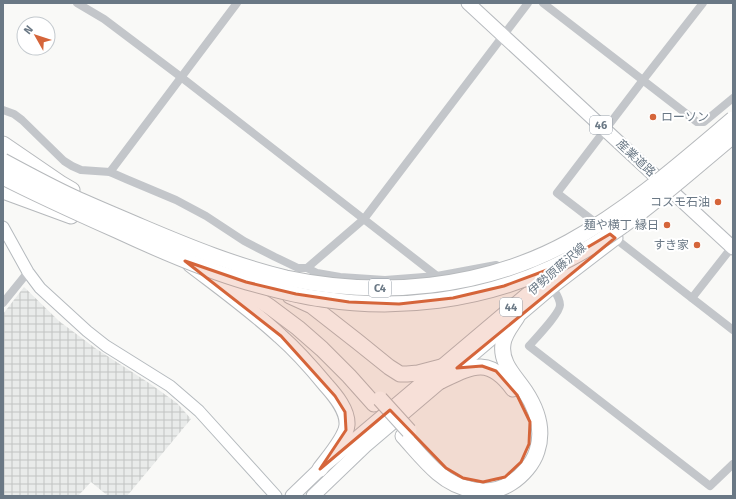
<svg xmlns="http://www.w3.org/2000/svg" width="736" height="499" font-family="'Fira Sans','Noto Sans JP',sans-serif">
<style>
.industrial{fill:url(#industrial-grid)}
.lines{fill:none;stroke-linecap:round;stroke-linejoin:round}
.secondary-casing{stroke:#b5babe;stroke-width:13}
.primary-casing{stroke:#b6babe;stroke-width:15}
.highway-casing{stroke:#b6b9bc;stroke-width:17}
.street{stroke:#c3c6ca;stroke-width:8}
.secondary{stroke:#fff;stroke-width:11}
.primary{stroke:#fff;stroke-width:13}
.highway{stroke:#fff;stroke-width:15}
.highway-bridge-casing{stroke:#b6b9bc;stroke-width:17;stroke-linecap:butt}
.highway-bridge{stroke:#fff;stroke-width:15}
.marked{fill:#d5653a;fill-opacity:0.2;stroke:#d5653a;stroke-width:3;stroke-linejoin:round}
.poi-dot{fill:#d5653a;stroke:#fff;stroke-width:1.5}
.labels{text-anchor:middle;dominant-baseline:central;stroke-width:4;stroke-linejoin:round;paint-order:stroke}
.shield{fill:#fff;stroke:#97a0aa;stroke-width:1}
.shield-label{font-size:11px;font-weight:bold;fill:#6a7885}
.poi-label{font-size:12px;fill:#6a7885;stroke:#fff;text-anchor:end}
.street-label{font-size:12px;fill:#6a7885;stroke:#fff}
</style>
<defs>
<pattern id="industrial-grid" width="8" height="8" patternUnits="userSpaceOnUse"><rect width="8" height="8" fill="#e9ebea"/><path d="M0 4h8M4 0v8" fill="none" stroke="#c1c3c3"/></pattern>
</defs>
<rect width="100%" height="100%" fill="#f9f9f7"/>
<polygon class="industrial" points="24,287 59,321 95,348 149,383 177,403 191,419 127,496 108,496 91,482 78,496 3,496 3,314"/>
<g class="lines">
<defs>
<polyline id="secondary" points="3,227 28,272 40,288 87,331 106,346 170,386 199,411 276,496"/>
<g id="primary">
<polyline points="468,3 733,248"/>
<polyline points="292,496 320,469 558,268"/>
<polyline points="313,496 365,446 405,412 552,287 616,238"/>
</g>
<g id="highway">
<polyline points="3,144 60,183 72,190"/>
<polyline points="3,191 71,216"/>
<path d="M190,264C220,287 252,310 280,336C297,351 312,368 326,385C335,395 348,410 347,425C346,438 328,458 320,469"/>
<polyline points="227,278 270,307 298,328 322,349 349,376 374,404"/>
<polyline points="290,296 312,306 358,342 389,367 400,374 407,374 418,373 441,367"/>
<path d="M441,381C472,366 489,356 513,389"/>
<path d="M403,436C414,448 425,462 438,473C458,490 488,498 511,483C522,476 533,464 537,451C544,430 537,409 525,391C515,376 500,363 503,344C504,334 512,325 517,317"/>
</g>
</defs>
<use href="#secondary" class="secondary-casing"/>
<use href="#primary" class="primary-casing"/>
<use href="#highway" class="highway-casing"/>
<g class="street">
<polyline points="77,3 104,19 181,77 437,276"/>
<polyline points="543,3 697,122 704,122 733,98"/>
<polyline points="3,110 14,114 22,120 64,161 72,166 81,170 110,172 126,179 176,200 206,216 244,241 275,257 298,268 307,268 317,273 340,277 385,280 437,276 496,265"/>
<polyline points="110,172 237,3"/>
<polyline points="600,226 557,193 643,80 703,3"/>
<polyline points="612,236 733,330"/>
<polyline points="307,268 364,219 528,3"/>
<path d="M552,287C555,292 560,298 560,305C560,313 536,338 529,346L710,486L733,464"/>
<polyline points="692,298 732,247"/>
<polyline points="3,303 28,272"/>
</g>
<use href="#secondary" class="secondary"/>
<use href="#primary" class="primary"/>
<use href="#highway" class="highway"/>
<defs>
<g id="highway-bridge">
<path d="M3,161C27,174 51,187 75,198C97,208 119,217 142,227C189,247 236,266 286,278C380,298 483,289 569,242C629,209 681,163 733,119"/>
<path d="M3,177C40,196 78,213 116,230C159,250 202,269 247,282C272,289 297,296 322,299C398,311 480,301 551,268C619,237 675,184 733,136"/>
<polyline points="380,399 409,431"/>
</g>
</defs>
<use href="#highway-bridge" class="highway-bridge-casing"/>
<use href="#highway-bridge" class="highway-bridge"/>
</g>
<path class="marked" d="M610,234L615,238L457,368L482,366L496,371L517,395L530,422L529,444L521,462L505,477L483,482L463,478L446,468L390,410L320,469L346,430L345,412L335,396L281,336L185,261L246,282L296,294L349,302L399,304L453,298L504,286L547,270L551,273L566,260Z"/>
<g class="poi-dot">
<circle cx="653" cy="117" r="4"/>
<circle cx="718" cy="202" r="4"/>
<circle cx="667" cy="225" r="4"/>
<circle cx="697" cy="245" r="4"/>
</g>
<g class="labels">
<g class="shield">
<rect x="590" y="116" width="22" height="18" rx="3"/>
<rect x="369" y="279" width="22" height="18" rx="3"/>
<rect x="500" y="298" width="22" height="18" rx="3"/>
</g>
<g class="shield-label">
<text x="601" y="125">46</text>
<text x="380" y="288">C4</text>
<text x="511" y="307">44</text>
</g>
<g class="poi-label">
<text x="661" y="117" text-anchor="start">ローソン</text>
<text x="710" y="202">コスモ石油</text>
<text x="659" y="225">麺や横丁 縁日</text>
<text x="689" y="245">すき家</text>
</g>
<g class="street-label">
<text transform="translate(636 158) rotate(43)">産業道路</text>
<text transform="translate(557 269) rotate(-41)">伊勢原藤沢線</text>
</g>
</g>
<rect width="736" height="499" fill="none" stroke="#6a7885" stroke-width="8"/>
<g transform="translate(36 36) rotate(309)"><circle r="19" fill="#ffffff" stroke="#c3c9ce"/>
<path d="M0-3L7 15L0 10L-7 15Z" fill="#d5653a"/>
<text y="-6" font-size="11" font-weight="bold" text-anchor="middle" fill="#6a7885">N</text>
</g>
</svg>
